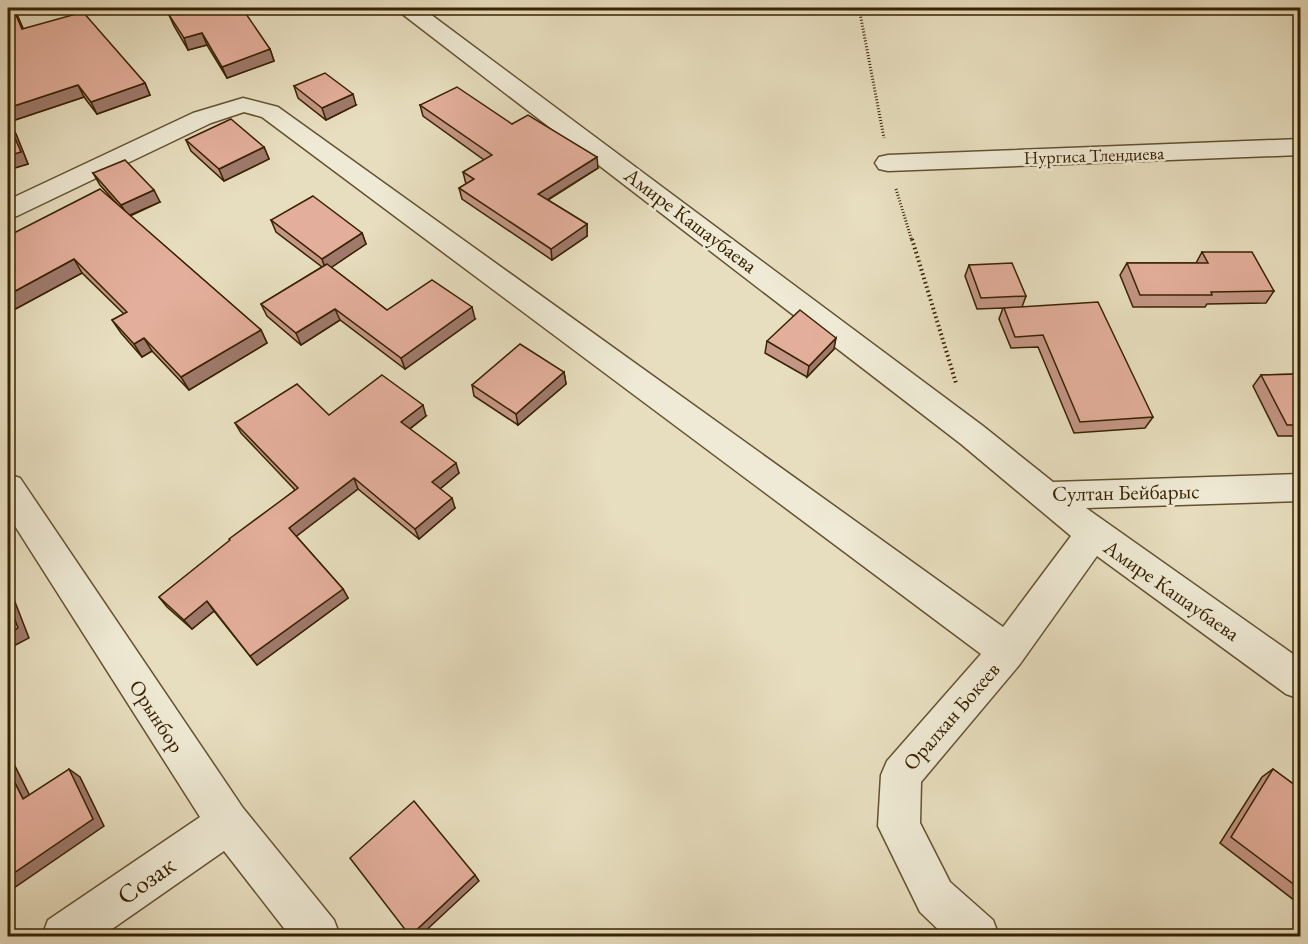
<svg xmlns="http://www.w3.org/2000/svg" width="1308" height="944" font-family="'EB Garamond',serif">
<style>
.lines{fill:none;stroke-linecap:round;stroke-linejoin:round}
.minor-casing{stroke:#645130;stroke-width:3}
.path-far1{stroke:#382201;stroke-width:3;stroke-dasharray:1 2;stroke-linecap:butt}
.path{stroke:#382201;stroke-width:4;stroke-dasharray:1.5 3;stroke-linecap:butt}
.minor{fill:#efead5;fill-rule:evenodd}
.wall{fill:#c39685;stroke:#382201;stroke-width:1.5}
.shaded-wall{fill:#9f7a6c;stroke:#382201;stroke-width:1.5}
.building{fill:#e3ae9b;stroke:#382201;stroke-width:1.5}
.labels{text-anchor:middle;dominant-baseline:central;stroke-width:5;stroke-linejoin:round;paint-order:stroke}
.far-street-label{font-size:18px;fill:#382201;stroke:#efead5}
.street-label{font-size:21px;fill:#382201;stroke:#efead5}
.near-street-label{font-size:26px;fill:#382201;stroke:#efead5}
</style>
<rect width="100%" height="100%" fill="#e7debf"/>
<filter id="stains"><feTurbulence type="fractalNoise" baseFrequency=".00333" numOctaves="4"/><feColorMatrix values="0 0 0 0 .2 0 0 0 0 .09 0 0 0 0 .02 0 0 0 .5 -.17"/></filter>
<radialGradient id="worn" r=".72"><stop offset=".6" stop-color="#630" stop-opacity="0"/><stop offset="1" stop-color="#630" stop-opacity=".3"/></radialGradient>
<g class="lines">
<defs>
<g id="minor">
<polygon points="399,8 422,8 983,426 1053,482 1300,474 1300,501 1086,508 1300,659 1300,699 1286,694 1097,556 1020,664 921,782 920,823 950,882 993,920 999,936 945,936 920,912 878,826 881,775 887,761 981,654 262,117 244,112 211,123 17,216 8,218 8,200 193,113 243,98 278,107 1003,627 1071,536 961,444 401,13"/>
<polygon points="1300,139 1300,155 888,171 879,169 875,163 879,157 888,155"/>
<polygon points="8,474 20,478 243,808 334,920 340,936 290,936 224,851 102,936 42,936 48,920 200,817 8,515"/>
</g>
</defs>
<use href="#minor" class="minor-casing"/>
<g class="path-far1">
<polyline points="859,8 884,138"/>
<polyline points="896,189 912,241"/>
</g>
<polyline class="path" points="912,239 956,383"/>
<use href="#minor" class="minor"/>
</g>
<g class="wall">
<polygon points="8,8 18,17 23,29 145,83 150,95 97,114 84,97 9,122 16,134 28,164 8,170"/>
<polygon points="169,15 270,49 274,61 227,78 207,45 188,50 174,26"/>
<polygon points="294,86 356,105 326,120 298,98"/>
<polygon points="420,105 512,124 598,168 548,200 587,224 587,236 552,260 462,199 459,188 466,184 463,172 484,160 423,116"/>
<polygon points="186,140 264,147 269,159 224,181 191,151"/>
<polygon points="93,173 160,202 130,216 261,330 267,343 189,390 152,351 142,357 121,333 112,320 124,314 82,273 8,313 117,204 100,185"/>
<polygon points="271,220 362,233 366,244 331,267 387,310 475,319 405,369 340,320 301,345 267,316 261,304 322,267 276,232"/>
<polygon points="1202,252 1274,291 1266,303 1207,304 1205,307 1133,307 1120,275 1127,263 1196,263"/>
<polygon points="969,265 1026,296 1022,307 1153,417 1145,428 1074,433 1038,347 1011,348 999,319 1003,308 977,309 965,276"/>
<polygon points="767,341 834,349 807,377 765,353"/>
<polygon points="564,372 566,384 518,425 474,396 472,385"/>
<polygon points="1300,374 1300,436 1278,436 1253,386 1261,375"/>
<polygon points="329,415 426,416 410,429 459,473 440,489 455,508 419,539 358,489 296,536 343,589 348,598 257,665 214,611 192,629 167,607 159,597 295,490 241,433 235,423"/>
<polygon points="1273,769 1300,789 1300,897 1294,900 1220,843 1262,777"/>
</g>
<g class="shaded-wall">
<polygon points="13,8 18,17 29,41 22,29"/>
<polygon points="202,33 207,45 188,50 184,38"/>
<polygon points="270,49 274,61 227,78 222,67"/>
<polygon points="145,83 150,95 97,114 91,102"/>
<polygon points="78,85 84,97 9,122 16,134 28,164 8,170 8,108"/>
<polygon points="353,94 356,105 326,120 322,108"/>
<polygon points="264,147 269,159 224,181 219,169"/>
<polygon points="597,157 598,168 539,205 538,194"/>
<polygon points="154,190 160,202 128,216 121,205"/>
<polygon points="587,224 587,236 552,260 551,249"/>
<polygon points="362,233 366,244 326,271 322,259"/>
<polygon points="74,259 82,273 8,313 8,295"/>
<polygon points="472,307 475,319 405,369 401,358"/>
<polygon points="335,309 340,320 301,345 296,333"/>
<polygon points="261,330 267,343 189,390 181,377"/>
<polygon points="144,338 152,351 142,357 134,344"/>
<polygon points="836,338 834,349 807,377 809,366"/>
<polygon points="564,372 566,384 518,425 516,414"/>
<polygon points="423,405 426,416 404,433 401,422"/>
<polygon points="456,463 459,473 435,493 432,482"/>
<polygon points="354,478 358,489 294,538 289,528"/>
<polygon points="452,498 455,508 419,539 415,529"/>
<polygon points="8,584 29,638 8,649"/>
<polygon points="343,589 348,598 257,665 250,656"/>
<polygon points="207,601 214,611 192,629 184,620"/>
<polygon points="8,752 35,806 23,799 8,769"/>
<polygon points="69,769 80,777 104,826 8,892 8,877"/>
<polygon points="475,875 479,881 420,936 410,936"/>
</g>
<g class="building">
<polygon points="8,8 13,8 22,29 83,12 145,83 91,102 78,85 8,108"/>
<polygon points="195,8 242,8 270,49 222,67 202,33 184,38 169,15"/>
<polygon points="325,73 353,94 322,108 294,86"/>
<polygon points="457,87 512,124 528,115 597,157 538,194 587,224 551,249 459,188 474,179 463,172 492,155 420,105"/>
<polygon points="231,119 264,147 219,169 186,140"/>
<polygon points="8,122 21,152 8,156"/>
<polygon points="125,160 154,190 121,205 93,173"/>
<polygon points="100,189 261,330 181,377 144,338 134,344 112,320 127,312 74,259 8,295 8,236"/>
<polygon points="313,196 362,233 322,259 271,220"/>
<polygon points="1202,252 1252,252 1274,291 1211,292 1212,295 1140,295 1127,263 1208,263"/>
<polygon points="1012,263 1026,296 981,298 969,265"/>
<polygon points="327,264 387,310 432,280 472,307 401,358 335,309 296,333 261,304"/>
<polygon points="1098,302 1153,417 1080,422 1043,335 1015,337 1004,308"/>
<polygon points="800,310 836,338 809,366 767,341"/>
<polygon points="520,344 564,372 516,414 472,385"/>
<polygon points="1300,374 1300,425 1287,425 1261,375"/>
<polygon points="382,375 423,405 401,422 456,463 432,482 452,498 415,529 354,478 289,528 343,589 250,656 207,601 184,620 159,597 230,540 229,539 298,488 235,423 297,384 329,415"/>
<polygon points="8,601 18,628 8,634"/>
<polygon points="8,769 23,799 69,769 93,819 8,877"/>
<polygon points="1273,769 1300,789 1300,889 1231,837"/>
<polygon points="414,801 475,875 410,936 350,858"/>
</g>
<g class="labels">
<g class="far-street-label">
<text transform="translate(1094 155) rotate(-2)">Нургиса Тлендиева</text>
</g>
<g class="street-label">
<text transform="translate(691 220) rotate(37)">Амире Кашаубаева</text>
<text transform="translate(1126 492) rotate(-1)">Султан Бейбарыс</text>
<text transform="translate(1172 590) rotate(35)">Амире Кашаубаева</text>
<text transform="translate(157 716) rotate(57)">Орынбор</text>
<text transform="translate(951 716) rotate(-49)">Оралхан Бокеев</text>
</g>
<g class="near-street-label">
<text transform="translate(146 880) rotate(-35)">Созак</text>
</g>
</g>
<rect width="1308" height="944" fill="none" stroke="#e7debf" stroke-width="30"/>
<rect x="9" y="9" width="1290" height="926" fill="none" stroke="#382201" stroke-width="3"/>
<rect x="15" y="15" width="1278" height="914" fill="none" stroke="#382201" stroke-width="1.5"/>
<rect width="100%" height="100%" filter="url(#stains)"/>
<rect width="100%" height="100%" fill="url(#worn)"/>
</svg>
